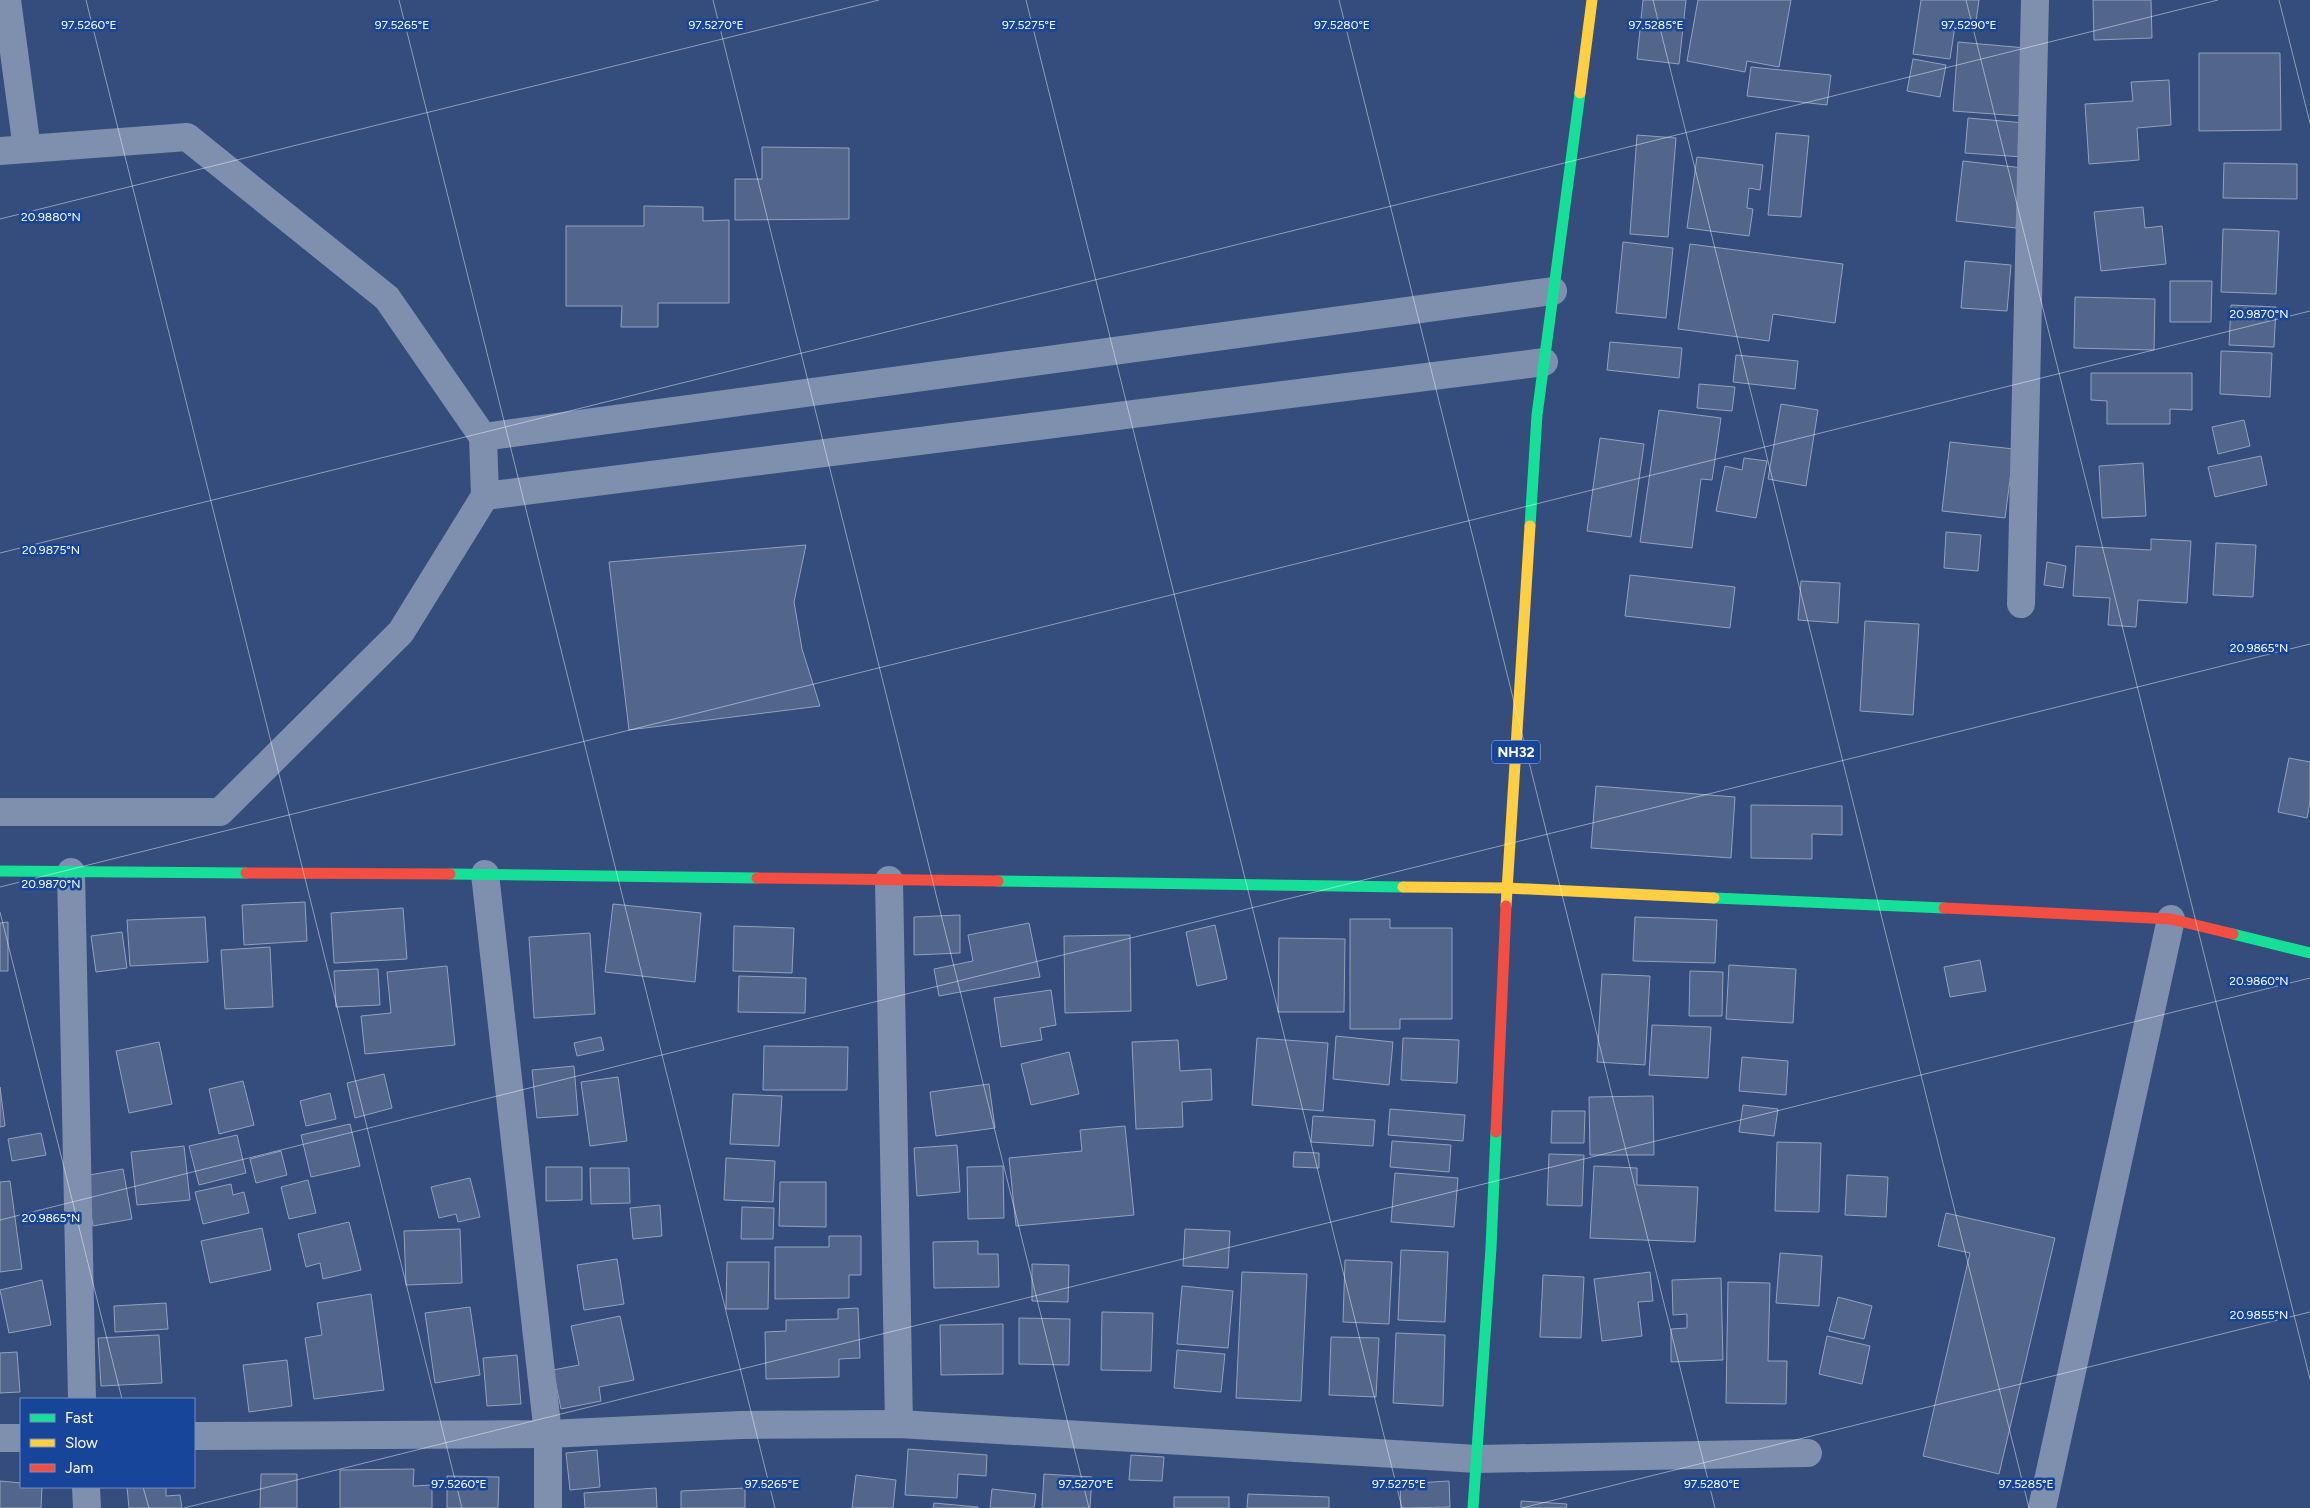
<svg xmlns="http://www.w3.org/2000/svg" width="2310" height="1508" font-family="Figtree,sans-serif">
<style>
.building{fill:#52668b;stroke:#93a1bb}
.lines{fill:none;stroke-linecap:round;stroke-linejoin:round}
.street{stroke:#7f8fae;stroke-width:28}
.fast{stroke:#16e098;stroke-width:11}
.slow{stroke:#ffcf43;stroke-width:11}
.jam{stroke:#f24e42;stroke-width:11}
.ticks{fill:none;stroke:#fff;stroke-width:1;stroke-opacity:0.45}
.labels{text-anchor:middle;dominant-baseline:central;stroke-width:5;stroke-linejoin:round;paint-order:stroke}
.shield{fill:#174599;stroke:#b9c7e0;stroke-width:1}
.shield-label{font-size:14px;font-weight:bold;fill:#fff}
.ticks-label{font-size:12px;text-anchor:middle;fill:#fff;stroke:#174599;stroke-width:5;stroke-linejoin:round;paint-order:stroke}
</style>
<rect width="100%" height="100%" fill="#344d7c"/>
<g class="building">
<polygon points="1643,0 1686,0 1679,64 1637,59"/>
<polygon points="1698,0 1791,0 1779,67 1747,61 1745,72 1687,61"/>
<polygon points="1921,0 1979,0 1975,29 1955,26 1950,59 1913,54"/>
<polygon points="2093,0 2151,0 2152,38 2094,40"/>
<polygon points="1958,42 2026,48 2021,116 1953,111"/>
<polygon points="2199,53 2280,53 2281,130 2199,131"/>
<polygon points="1913,59 1946,65 1940,97 1907,91"/>
<polygon points="1751,67 1831,75 1827,105 1747,96"/>
<polygon points="2169,80 2171,125 2137,128 2139,160 2089,164 2085,104 2133,101 2131,82"/>
<polygon points="1968,118 2025,123 2023,157 1965,153"/>
<polygon points="1776,133 1809,136 1801,217 1768,215"/>
<polygon points="1637,135 1676,138 1668,237 1630,234"/>
<polygon points="762,147 849,148 849,219 735,220 735,179 762,179"/>
<polygon points="1697,157 1763,165 1760,190 1749,188 1747,208 1753,209 1749,236 1687,228"/>
<polygon points="1963,161 2023,168 2016,228 1956,221"/>
<polygon points="2224,163 2297,164 2297,199 2223,198"/>
<polygon points="644,206 703,207 703,221 729,220 729,303 658,303 658,327 621,327 622,306 566,306 566,226 644,226"/>
<polygon points="2143,207 2145,228 2162,226 2166,264 2101,271 2094,212"/>
<polygon points="2223,229 2279,231 2276,294 2221,292"/>
<polygon points="1623,242 1673,248 1666,318 1616,313"/>
<polygon points="1690,244 1843,264 1835,323 1773,314 1769,341 1678,329"/>
<polygon points="1965,261 2011,265 2007,311 1961,308"/>
<polygon points="2170,281 2212,281 2211,322 2170,322"/>
<polygon points="2075,297 2155,299 2154,350 2074,348"/>
<polygon points="2231,305 2276,307 2274,347 2229,345"/>
<polygon points="1610,342 1682,348 1679,378 1607,370"/>
<polygon points="2221,351 2272,353 2270,397 2220,394"/>
<polygon points="1736,355 1798,361 1795,389 1733,382"/>
<polygon points="2091,373 2192,373 2192,410 2170,409 2170,424 2107,424 2107,401 2091,400"/>
<polygon points="1699,384 1735,387 1732,411 1697,408"/>
<polygon points="1781,404 1818,410 1806,486 1768,479"/>
<polygon points="1659,410 1721,418 1712,480 1701,479 1692,548 1640,542"/>
<polygon points="2244,420 2250,446 2218,454 2212,427"/>
<polygon points="1600,438 1644,444 1631,537 1587,531"/>
<polygon points="1950,442 2014,449 2005,518 1942,511"/>
<polygon points="2261,456 2267,485 2215,497 2208,467"/>
<polygon points="1744,458 1767,461 1756,518 1716,511 1725,466 1742,470"/>
<polygon points="2143,463 2146,516 2102,518 2099,466"/>
<polygon points="1946,532 1981,535 1978,571 1944,568"/>
<polygon points="2151,539 2191,541 2187,603 2138,600 2136,627 2108,625 2110,598 2073,596 2076,546 2151,550"/>
<polygon points="2216,543 2256,545 2253,597 2213,595"/>
<polygon points="806,545 794,602 802,649 820,706 629,730 609,562"/>
<polygon points="2047,562 2066,566 2063,588 2044,585"/>
<polygon points="1630,575 1735,587 1730,628 1625,616"/>
<polygon points="1801,581 1840,583 1838,623 1798,620"/>
<polygon points="1865,621 1919,624 1913,715 1860,711"/>
<polygon points="2289,758 2310,762 2310,802 2307,818 2278,812"/>
<polygon points="1596,786 1735,797 1731,858 1591,848"/>
<polygon points="1751,805 1842,806 1842,835 1812,834 1812,859 1751,858"/>
<polygon points="305,902 307,941 244,945 242,905"/>
<polygon points="613,904 701,913 695,982 605,972"/>
<polygon points="403,908 407,959 334,963 331,913"/>
<polygon points="960,915 960,953 914,955 914,917"/>
<polygon points="205,917 208,962 130,966 127,920"/>
<polygon points="1635,917 1717,920 1715,963 1633,961"/>
<polygon points="1350,919 1390,919 1390,928 1452,928 1452,1019 1400,1019 1400,1029 1350,1029"/>
<polygon points="8,922 8,971 0,971 0,923"/>
<polygon points="1029,923 1040,977 939,996 934,969 973,961 968,935"/>
<polygon points="1215,925 1227,979 1197,986 1186,932"/>
<polygon points="734,926 794,928 792,973 733,971"/>
<polygon points="122,932 127,968 96,972 91,936"/>
<polygon points="590,933 595,1014 534,1018 529,937"/>
<polygon points="1130,935 1131,1011 1065,1013 1064,936"/>
<polygon points="1279,938 1345,939 1344,1012 1278,1012"/>
<polygon points="270,947 273,1007 225,1009 221,950"/>
<polygon points="1980,960 1986,991 1950,997 1944,967"/>
<polygon points="1729,965 1796,969 1793,1023 1726,1019"/>
<polygon points="447,966 455,1045 365,1054 361,1016 391,1013 387,972"/>
<polygon points="378,969 380,1005 336,1007 334,971"/>
<polygon points="1690,971 1723,972 1722,1016 1689,1016"/>
<polygon points="1602,974 1650,976 1645,1065 1597,1062"/>
<polygon points="739,976 806,978 805,1013 738,1012"/>
<polygon points="1051,990 1056,1025 1040,1028 1042,1040 1001,1047 994,998"/>
<polygon points="1652,1025 1711,1027 1708,1078 1649,1075"/>
<polygon points="1336,1036 1393,1042 1389,1085 1333,1079"/>
<polygon points="601,1037 604,1050 577,1056 574,1043"/>
<polygon points="1257,1038 1328,1043 1323,1111 1252,1105"/>
<polygon points="1403,1038 1459,1040 1457,1083 1401,1080"/>
<polygon points="1178,1040 1180,1071 1211,1069 1212,1100 1182,1102 1183,1127 1136,1129 1132,1042"/>
<polygon points="159,1042 172,1104 129,1113 116,1051"/>
<polygon points="764,1046 848,1047 847,1090 763,1090"/>
<polygon points="1069,1052 1079,1094 1031,1105 1021,1064"/>
<polygon points="1742,1057 1788,1061 1786,1095 1739,1091"/>
<polygon points="574,1066 578,1115 537,1118 532,1070"/>
<polygon points="384,1074 392,1108 355,1118 347,1083"/>
<polygon points="618,1077 627,1141 590,1146 581,1082"/>
<polygon points="243,1081 254,1125 219,1134 209,1089"/>
<polygon points="989,1084 995,1128 936,1136 930,1092"/>
<polygon points="0,1087 5,1126 0,1127"/>
<polygon points="330,1093 336,1119 306,1126 300,1101"/>
<polygon points="733,1094 782,1096 779,1146 730,1144"/>
<polygon points="1653,1096 1654,1155 1590,1155 1589,1097"/>
<polygon points="1743,1105 1778,1109 1774,1136 1739,1132"/>
<polygon points="1390,1109 1465,1115 1463,1141 1388,1135"/>
<polygon points="1552,1111 1585,1111 1584,1143 1551,1143"/>
<polygon points="1313,1116 1375,1120 1373,1146 1311,1142"/>
<polygon points="350,1124 360,1166 311,1177 301,1135"/>
<polygon points="1125,1126 1134,1215 1016,1226 1009,1158 1082,1151 1080,1130"/>
<polygon points="41,1133 46,1155 12,1161 8,1139"/>
<polygon points="237,1135 246,1173 199,1185 189,1146"/>
<polygon points="1392,1141 1451,1145 1449,1172 1390,1167"/>
<polygon points="1777,1142 1821,1143 1819,1212 1775,1211"/>
<polygon points="957,1145 960,1192 917,1196 914,1148"/>
<polygon points="184,1146 190,1200 137,1205 131,1152"/>
<polygon points="281,1151 287,1175 256,1183 250,1159"/>
<polygon points="1294,1152 1319,1153 1319,1168 1293,1167"/>
<polygon points="1549,1154 1584,1155 1582,1206 1547,1205"/>
<polygon points="726,1158 775,1161 773,1202 724,1200"/>
<polygon points="1003,1166 1004,1218 968,1219 967,1167"/>
<polygon points="1594,1166 1637,1168 1637,1185 1698,1187 1695,1242 1590,1238"/>
<polygon points="546,1167 582,1167 582,1200 546,1201"/>
<polygon points="590,1168 629,1168 630,1203 591,1204"/>
<polygon points="123,1169 132,1219 93,1226 84,1176"/>
<polygon points="1395,1173 1458,1178 1454,1227 1391,1222"/>
<polygon points="1847,1175 1888,1177 1886,1217 1845,1215"/>
<polygon points="470,1178 480,1217 458,1222 456,1214 439,1218 431,1187"/>
<polygon points="308,1180 316,1213 289,1219 281,1187"/>
<polygon points="10,1181 22,1269 0,1272 0,1182"/>
<polygon points="780,1182 826,1182 826,1227 779,1226"/>
<polygon points="231,1184 233,1195 244,1192 249,1213 203,1224 195,1192"/>
<polygon points="660,1205 662,1236 633,1239 630,1208"/>
<polygon points="742,1207 774,1208 773,1239 741,1239"/>
<polygon points="1946,1213 2055,1238 1999,1474 1923,1456 1970,1253 1938,1246"/>
<polygon points="349,1222 361,1270 323,1279 320,1263 306,1267 298,1234"/>
<polygon points="262,1228 271,1270 210,1283 201,1241"/>
<polygon points="460,1229 462,1283 406,1285 404,1231"/>
<polygon points="1185,1229 1230,1231 1228,1268 1183,1266"/>
<polygon points="829,1236 861,1236 861,1275 849,1275 849,1298 775,1299 775,1247 829,1247"/>
<polygon points="978,1241 978,1254 998,1254 999,1287 934,1288 933,1242"/>
<polygon points="1401,1250 1448,1252 1445,1322 1398,1320"/>
<polygon points="1780,1253 1822,1256 1819,1306 1776,1303"/>
<polygon points="617,1259 624,1304 584,1310 577,1265"/>
<polygon points="1345,1260 1392,1262 1389,1324 1343,1322"/>
<polygon points="727,1262 769,1262 768,1309 726,1309"/>
<polygon points="1032,1264 1069,1265 1068,1302 1032,1301"/>
<polygon points="1242,1272 1307,1274 1301,1401 1236,1398"/>
<polygon points="1650,1272 1653,1301 1638,1302 1642,1336 1602,1341 1594,1279"/>
<polygon points="1543,1275 1584,1277 1581,1338 1540,1337"/>
<polygon points="1721,1278 1723,1360 1671,1362 1671,1329 1687,1328 1687,1314 1673,1315 1672,1280"/>
<polygon points="42,1280 51,1325 9,1333 0,1290"/>
<polygon points="1728,1282 1770,1283 1768,1361 1787,1361 1786,1404 1726,1403"/>
<polygon points="1182,1286 1233,1291 1228,1348 1177,1344"/>
<polygon points="371,1294 384,1390 314,1399 305,1338 322,1335 317,1303"/>
<polygon points="1838,1297 1872,1306 1864,1339 1829,1331"/>
<polygon points="166,1303 168,1329 115,1332 114,1306"/>
<polygon points="470,1307 480,1375 435,1383 425,1313"/>
<polygon points="858,1308 860,1358 839,1359 839,1377 766,1379 765,1332 786,1331 786,1320 838,1319 838,1309"/>
<polygon points="1102,1312 1153,1313 1151,1371 1101,1370"/>
<polygon points="620,1316 634,1380 599,1387 601,1401 561,1409 553,1370 579,1365 571,1326"/>
<polygon points="1019,1318 1070,1319 1069,1365 1019,1364"/>
<polygon points="1003,1324 1003,1374 941,1375 940,1325"/>
<polygon points="1396,1333 1445,1335 1443,1406 1393,1403"/>
<polygon points="159,1335 162,1383 101,1386 98,1338"/>
<polygon points="1827,1336 1870,1346 1862,1384 1819,1374"/>
<polygon points="1331,1337 1379,1338 1376,1397 1329,1395"/>
<polygon points="1177,1350 1225,1354 1221,1392 1174,1388"/>
<polygon points="17,1352 20,1392 0,1393 0,1353"/>
<polygon points="517,1355 521,1404 487,1406 483,1358"/>
<polygon points="287,1360 292,1406 249,1412 243,1365"/>
<polygon points="908,1449 987,1455 986,1476 958,1474 957,1498 905,1495"/>
<polygon points="597,1450 600,1487 570,1490 566,1453"/>
<polygon points="1131,1455 1164,1457 1162,1481 1129,1480"/>
<polygon points="414,1469 413,1486 432,1485 432,1508 340,1508 340,1470"/>
<polygon points="261,1474 297,1474 297,1508 260,1508"/>
<polygon points="1044,1474 1092,1477 1090,1508 1042,1508"/>
<polygon points="856,1475 896,1480 893,1508 852,1508"/>
<polygon points="447,1476 499,1477 498,1508 447,1508"/>
<polygon points="0,1481 21,1483 21,1487 42,1487 41,1508 0,1508"/>
<polygon points="1449,1481 1450,1507 1401,1508 1400,1484"/>
<polygon points="127,1487 166,1487 166,1496 180,1495 182,1508 129,1508"/>
<polygon points="656,1488 657,1508 585,1508 584,1493"/>
<polygon points="745,1488 745,1508 681,1508 681,1491"/>
<polygon points="992,1489 1036,1494 1034,1508 990,1508"/>
<polygon points="1248,1494 1329,1497 1329,1508 1247,1508"/>
<rect x="1174" y="1497" width="55" height="11"/>
<polygon points="1521,1501 1567,1504 1566,1508 1521,1508"/>
<polygon points="934,1503 978,1507 978,1508 933,1508"/>
</g>
<g class="lines">
<g class="street">
<polyline points="7,0 27,149"/>
<polyline points="0,151 187,137 387,298 483,437 485,496 401,632 220,812 0,812"/>
<polyline points="483,437 1553,291"/>
<polyline points="485,496 1544,362"/>
<polyline points="2021,604 2035,0"/>
<polyline points="71,872 82,1399"/>
<polyline points="485,874 548,1434 548,1508"/>
<polyline points="889,880 899,1424"/>
<polyline points="194,1436 548,1434 741,1425 899,1424 1477,1459 1808,1453"/>
<polyline points="0,1438 21,1438"/>
<polyline points="86,1487 87,1508"/>
<polyline points="2042,1508 2171,919"/>
</g>
<g class="fast">
<polyline points="1530,526 1537,415 1580,93"/>
<polyline points="0,871 246,873"/>
<polyline points="450,874 757,878"/>
<polyline points="998,881 1403,887"/>
<polyline points="1714,898 1944,908"/>
<polyline points="2233,934 2310,953"/>
<polyline points="1473,1508 1491,1248 1496,1132"/>
</g>
<g class="slow">
<polyline points="1580,93 1592,0"/>
<polyline points="1403,887 1507,888 1714,898"/>
<polyline points="1506,906 1530,526"/>
</g>
<g class="jam">
<polyline points="246,873 450,874"/>
<polyline points="757,878 998,881"/>
<polyline points="1944,908 2171,919 2233,934"/>
<polyline points="1496,1132 1506,906"/>
</g>
</g>
<path class="ticks" d="M86,0L462,1508M399,0L775,1508M713,0L1089,1508M1026,0L1402,1508M1339,0L1715,1508M1653,0L2029,1508M1966,0L2310,1379M2279,0L2310,123M0,219L879,0M0,553L2218,0M0,887L2310,311M0,912L122,1399M0,1220L2310,644M143,1487L149,1508M184,1508L2310,978M1522,1508L2310,1312"/>
<g class="labels">
<rect class="shield" x="1492" y="740.5" width="48" height="23" rx="4"/>
<g class="shield-label">
<text x="1516" y="752">NH32</text>
</g>
</g>
<g class="ticks-label">
<text x="89" y="29">97.5260°E</text>
<text x="402" y="29">97.5265°E</text>
<text x="716" y="29">97.5270°E</text>
<text x="1029" y="29">97.5275°E</text>
<text x="1342" y="29">97.5280°E</text>
<text x="1656" y="29">97.5285°E</text>
<text x="1969" y="29">97.5290°E</text>
<text x="51" y="221">20.9880°N</text>
<text x="2259" y="318">20.9870°N</text>
<text x="51" y="554">20.9875°N</text>
<text x="2259" y="652">20.9865°N</text>
<text x="51" y="888">20.9870°N</text>
<text x="2259" y="985">20.9860°N</text>
<text x="51" y="1222">20.9865°N</text>
<text x="2259" y="1319">20.9855°N</text>
<text x="459" y="1488">97.5260°E</text>
<text x="772" y="1488">97.5265°E</text>
<text x="1086" y="1488">97.5270°E</text>
<text x="1399" y="1488">97.5275°E</text>
<text x="1712" y="1488">97.5280°E</text>
<text x="2026" y="1488">97.5285°E</text>
</g>
<rect x="20" y="1398" width="175" height="90" fill="#174599" stroke="#748fc2"/>
<rect x="30" y="1414" width="25" height="8" fill="#16e098" stroke="#748fc2"/>
<text x="65" y="1423" font-size="15" fill="#ffffff">Fast</text>
<rect x="30" y="1439" width="25" height="8" fill="#ffcf43" stroke="#748fc2"/>
<text x="65" y="1448" font-size="15" fill="#ffffff">Slow</text>
<rect x="30" y="1464" width="25" height="8" fill="#f24e42" stroke="#748fc2"/>
<text x="65" y="1473" font-size="15" fill="#ffffff">Jam</text>
</svg>
